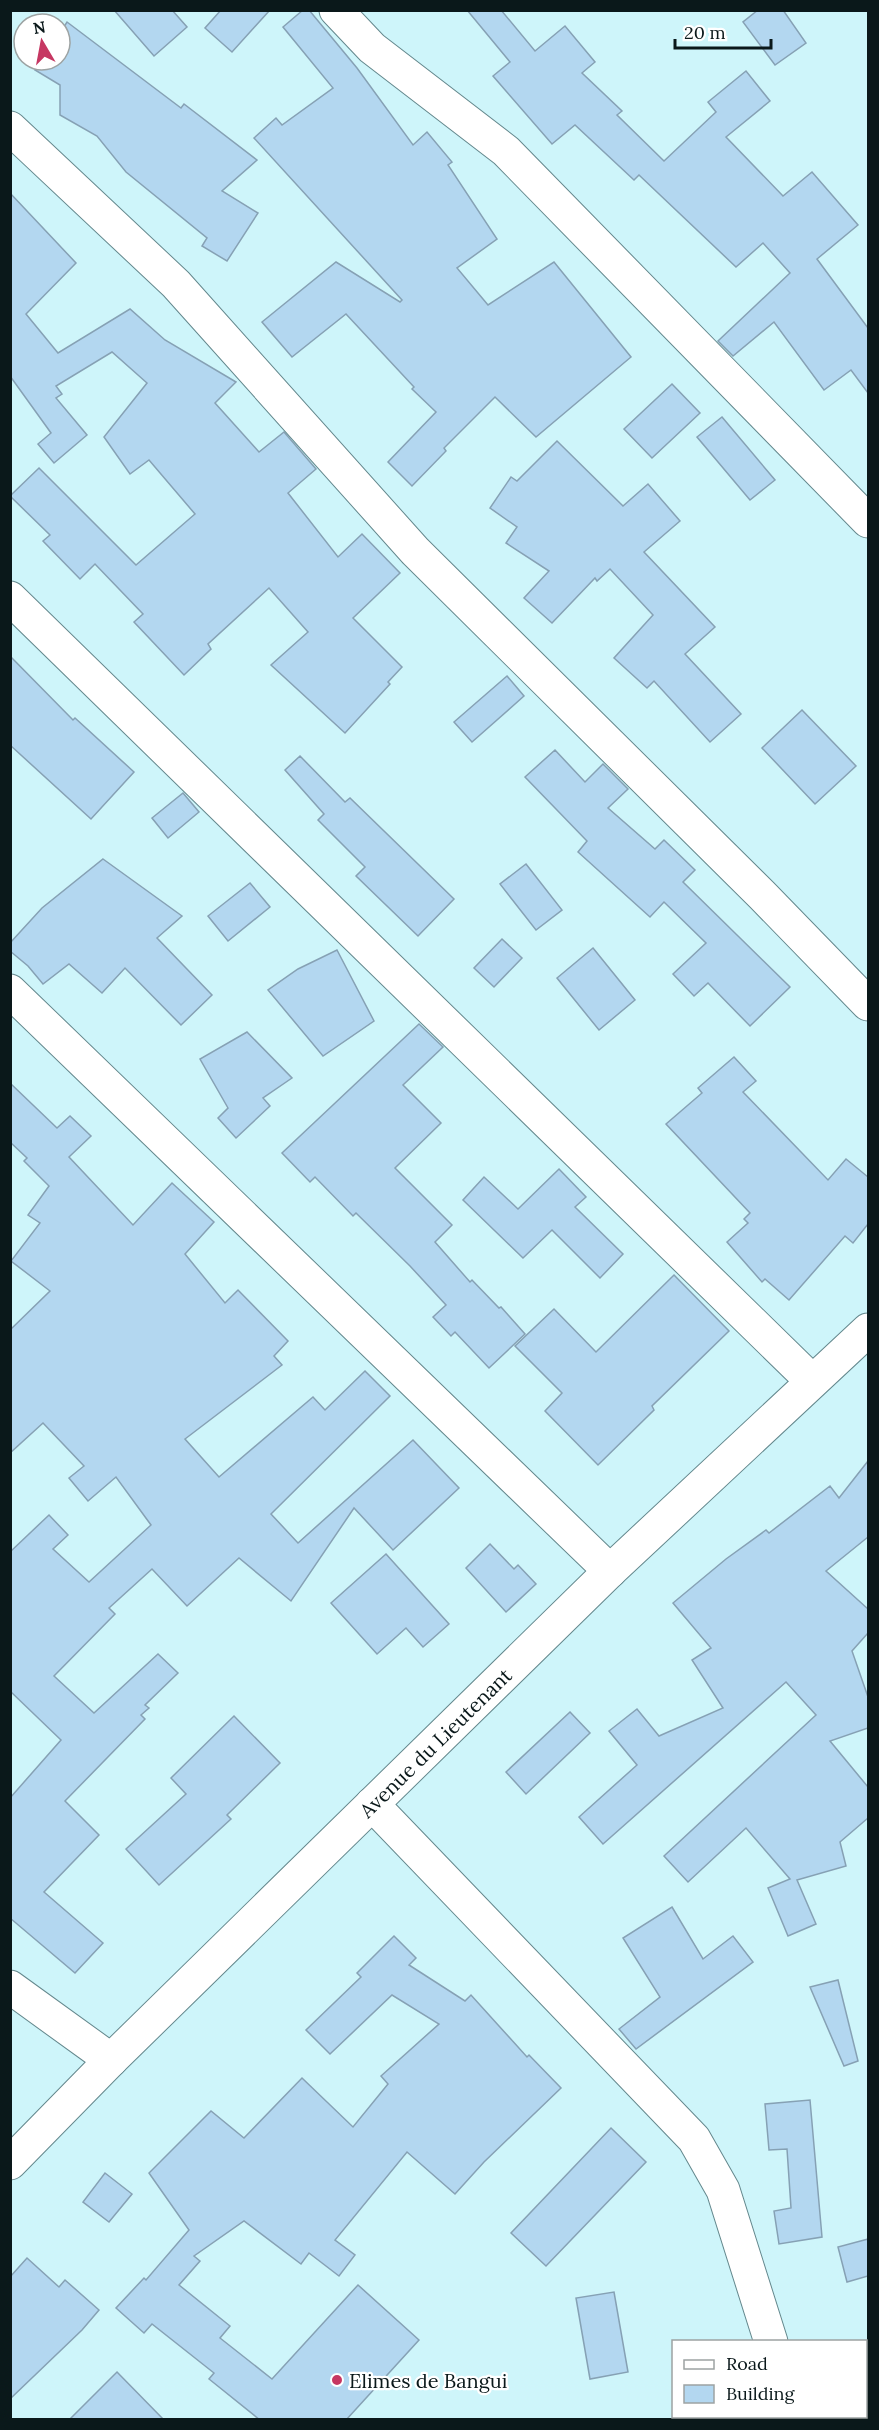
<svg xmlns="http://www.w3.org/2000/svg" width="879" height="2430" font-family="Lora,serif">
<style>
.building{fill:#b3d7f0;stroke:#86a1b4;stroke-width:1.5}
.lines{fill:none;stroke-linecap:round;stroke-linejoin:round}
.minor-casing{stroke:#64888d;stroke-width:35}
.major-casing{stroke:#64888d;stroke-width:35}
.minor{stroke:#fff;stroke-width:33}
.major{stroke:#fff;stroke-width:33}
.poi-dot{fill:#c63762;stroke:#fff;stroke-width:2}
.labels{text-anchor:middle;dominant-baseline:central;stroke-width:4.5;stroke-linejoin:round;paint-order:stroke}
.street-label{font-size:20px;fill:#0a181a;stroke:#fff}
.poi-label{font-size:20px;fill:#0a181a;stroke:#fff;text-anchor:start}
</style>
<rect width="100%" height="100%" fill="#cef5fa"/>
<g class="building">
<polygon points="114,10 172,10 187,27 154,56"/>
<polygon points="221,10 270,10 232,52 205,28"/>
<polygon points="303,10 309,10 357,68 413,145 427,132 452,162 448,165 497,239 457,268 488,305 554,262 631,357 536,437 495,397 444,448 446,451 412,486 388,462 436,412 412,389 414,387 346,314 292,357 262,322 336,262 400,302 402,300 254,138 276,118 282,125 333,88 283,27"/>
<polygon points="467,10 501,10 535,51 565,26 595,62 582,73 622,111 617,115 664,161 716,112 708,102 746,71 770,101 726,137 783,196 812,172 858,225 817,259 868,328 868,393 851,370 824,390 774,322 733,356 718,341 790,273 763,243 736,267 639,175 634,180 575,125 552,144 493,76 510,62"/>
<polygon points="758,10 783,10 806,43 775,65 743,22"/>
<polygon points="67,22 181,108 184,104 257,160 222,191 258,213 227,261 202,246 207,238 126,172 97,136 60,115 60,85 35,70 42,60 60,60 60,33"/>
<polygon points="10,193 76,263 26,314 58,353 130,309 165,340 236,382 215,403 259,452 284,432 316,469 288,493 338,557 362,534 400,573 353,618 402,667 388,682 390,684 345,733 271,665 308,632 269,588 208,644 211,649 184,675 134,622 143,614 95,564 80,579 43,541 50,535 10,496 39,468 136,565 195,514 149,460 130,474 104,437 147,383 112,352 56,386 62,394 56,398 87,435 54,463 38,444 51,433 10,376"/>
<polygon points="672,384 700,413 652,458 624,429"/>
<polygon points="722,417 775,480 750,500 697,437"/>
<polygon points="557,441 623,506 648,484 680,521 644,552 715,627 685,654 741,714 710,742 654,681 647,688 614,658 653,615 610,569 597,581 595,578 552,623 524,598 549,571 506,543 517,527 490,508 511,477 517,481"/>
<polygon points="10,656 73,720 75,718 134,772 91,819 10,745"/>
<polygon points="507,676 524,696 472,742 454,722"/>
<polygon points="802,710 856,766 815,804 762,748"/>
<polygon points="555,750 585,782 603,764 628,789 608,808 655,849 664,840 695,870 683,882 790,987 750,1026 708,983 694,996 673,974 706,943 664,902 650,917 578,852 587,841 525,777"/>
<polygon points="300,756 345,802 350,798 454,899 418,936 356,876 365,867 318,820 324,814 285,770"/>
<polygon points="183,793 199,812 168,838 152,818"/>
<polygon points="103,859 182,916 157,938 212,995 181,1025 125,968 102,993 69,964 43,984 28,966 10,951 10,943 42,908"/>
<polygon points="526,864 562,910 536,930 500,884"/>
<polygon points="250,883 270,907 228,941 208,916"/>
<polygon points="502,939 522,958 494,987 474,968"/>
<polygon points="593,948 635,1000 599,1030 557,978"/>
<polygon points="337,950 374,1021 323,1056 268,990 298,969"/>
<polygon points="419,1024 443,1047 403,1085 441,1123 395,1168 452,1225 435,1242 470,1282 472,1280 499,1308 501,1307 525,1334 489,1368 455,1332 451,1336 433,1317 446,1305 410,1266 356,1213 353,1216 315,1177 310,1182 282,1153"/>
<polygon points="247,1032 292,1078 263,1098 270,1106 236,1138 218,1118 228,1108 200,1059"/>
<polygon points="734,1057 756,1081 743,1092 828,1180 846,1159 868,1177 868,1224 853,1243 845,1236 789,1300 765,1279 762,1282 727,1242 748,1223 744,1219 750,1213 666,1124 702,1093 698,1088"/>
<polygon points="10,1083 57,1128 70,1116 91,1136 69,1157 133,1225 172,1183 214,1222 185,1254 225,1303 238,1290 288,1341 274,1356 282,1365 185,1439 219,1477 313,1397 325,1410 365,1371 390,1396 271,1514 298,1543 413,1440 459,1488 393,1550 354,1508 291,1601 239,1558 187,1606 152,1569 109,1608 115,1614 54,1676 94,1713 158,1654 178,1673 145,1705 149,1708 141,1715 145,1719 65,1801 99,1835 44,1892 103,1943 75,1973 10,1918 10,1798 61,1740 10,1691 10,1552 49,1515 68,1535 53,1549 89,1582 151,1525 116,1477 88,1501 69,1478 84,1466 43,1423 10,1453 10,1330 50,1291 11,1261 40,1223 28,1215 49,1186 24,1161 27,1158 10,1142"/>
<polygon points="559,1169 586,1197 575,1207 623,1254 600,1278 552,1230 523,1258 463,1200 484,1177 518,1209"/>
<polygon points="674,1275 729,1331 652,1406 654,1410 598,1465 545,1411 562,1393 515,1346 554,1309 596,1352"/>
<polygon points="868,1461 868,1537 826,1571 868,1609 868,1633 852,1651 868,1697 868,1728 830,1741 868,1787 868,1818 840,1842 846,1866 797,1880 816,1924 788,1936 768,1888 790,1879 746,1828 688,1882 664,1856 816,1715 786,1682 603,1844 579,1817 637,1765 609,1731 637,1709 659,1736 723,1708 692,1660 711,1648 673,1603 726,1559 766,1530 769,1533 830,1486 839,1498"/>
<polygon points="490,1544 514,1569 518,1565 536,1584 506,1612 466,1568"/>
<polygon points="386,1554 449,1624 423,1647 406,1628 377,1654 331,1603"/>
<polygon points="570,1712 590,1733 526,1794 506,1772"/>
<polygon points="234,1716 280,1763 227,1815 231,1819 159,1885 126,1849 186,1794 171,1778"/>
<polygon points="672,1907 703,1959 733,1936 753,1962 636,2049 619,2029 660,1997 623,1938"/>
<polygon points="394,1936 416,1958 409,1965 465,2001 471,1995 527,2057 529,2055 561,2088 484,2162 455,2194 407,2152 335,2240 355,2255 339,2276 309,2253 301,2264 244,2221 194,2256 200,2261 179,2285 230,2326 220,2338 272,2379 358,2285 419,2340 346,2420 260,2420 209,2379 214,2373 152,2324 144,2333 116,2308 144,2278 146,2280 189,2230 149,2173 211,2111 244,2138 302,2078 353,2127 388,2084 381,2076 439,2024 392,1995 330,2054 306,2030 361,1977 357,1973"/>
<polygon points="838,1980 858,2061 844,2066 810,1987"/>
<polygon points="810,2100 822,2237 779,2244 774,2211 791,2208 787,2149 769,2150 765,2104"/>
<polygon points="611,2128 646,2162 546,2266 511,2233"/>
<polygon points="105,2173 132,2194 109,2222 83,2202"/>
<polygon points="868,2239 868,2276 847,2282 838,2247"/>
<polygon points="27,2258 59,2287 65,2280 99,2310 82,2330 10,2399 10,2277"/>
<polygon points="614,2292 628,2372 590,2379 576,2298"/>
<polygon points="117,2372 164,2420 69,2420"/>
</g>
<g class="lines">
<defs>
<g id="minor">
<polyline points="336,10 372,48 506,151 868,521"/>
<polyline points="10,128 176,284 415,551 762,895 868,1004"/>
<polyline points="10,598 812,1381"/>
<polyline points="10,991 610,1571"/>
<polyline points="372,1804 694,2139 723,2190 771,2342"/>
<polyline points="10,1987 111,2060"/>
<polyline points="791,2416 792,2420"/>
</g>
<g id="major">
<path id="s1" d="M10,2163L111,2060L610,1571L868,1330"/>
</g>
</defs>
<use href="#minor" class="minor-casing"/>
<use href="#major" class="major-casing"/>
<use href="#minor" class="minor"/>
<use href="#major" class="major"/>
</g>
<circle class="poi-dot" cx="337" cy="2380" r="6"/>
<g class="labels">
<g class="street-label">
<text stroke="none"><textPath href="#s1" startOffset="598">Avenue du Lieutenant</textPath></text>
</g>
<g class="poi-label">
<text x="349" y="2380">Elimes de Bangui</text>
</g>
</g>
<rect width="879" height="2430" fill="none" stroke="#0a181a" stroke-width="24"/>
<rect x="672" y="2340" width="195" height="78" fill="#ffffff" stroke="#9da3a3" stroke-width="1.5"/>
<rect x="684" y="2360" width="30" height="9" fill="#ffffff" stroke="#9da3a3" stroke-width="1.5"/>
<text x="726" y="2370" font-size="18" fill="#0a181a">Road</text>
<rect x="684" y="2385" width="30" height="18" fill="#b3d7f0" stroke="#9da3a3" stroke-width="1.5"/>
<text x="726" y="2400" font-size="18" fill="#0a181a">Building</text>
<g transform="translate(42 42) rotate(350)"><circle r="28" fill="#ffffff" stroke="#9da3a3" stroke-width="1.5"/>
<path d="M0-4.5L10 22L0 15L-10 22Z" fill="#c63762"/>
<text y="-9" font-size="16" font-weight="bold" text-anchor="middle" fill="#0a181a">N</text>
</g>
<path d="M675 39v9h96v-9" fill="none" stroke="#0a181a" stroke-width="3"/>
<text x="684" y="39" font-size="18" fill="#0a181a" stroke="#ffffff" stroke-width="4.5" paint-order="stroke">20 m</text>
</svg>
